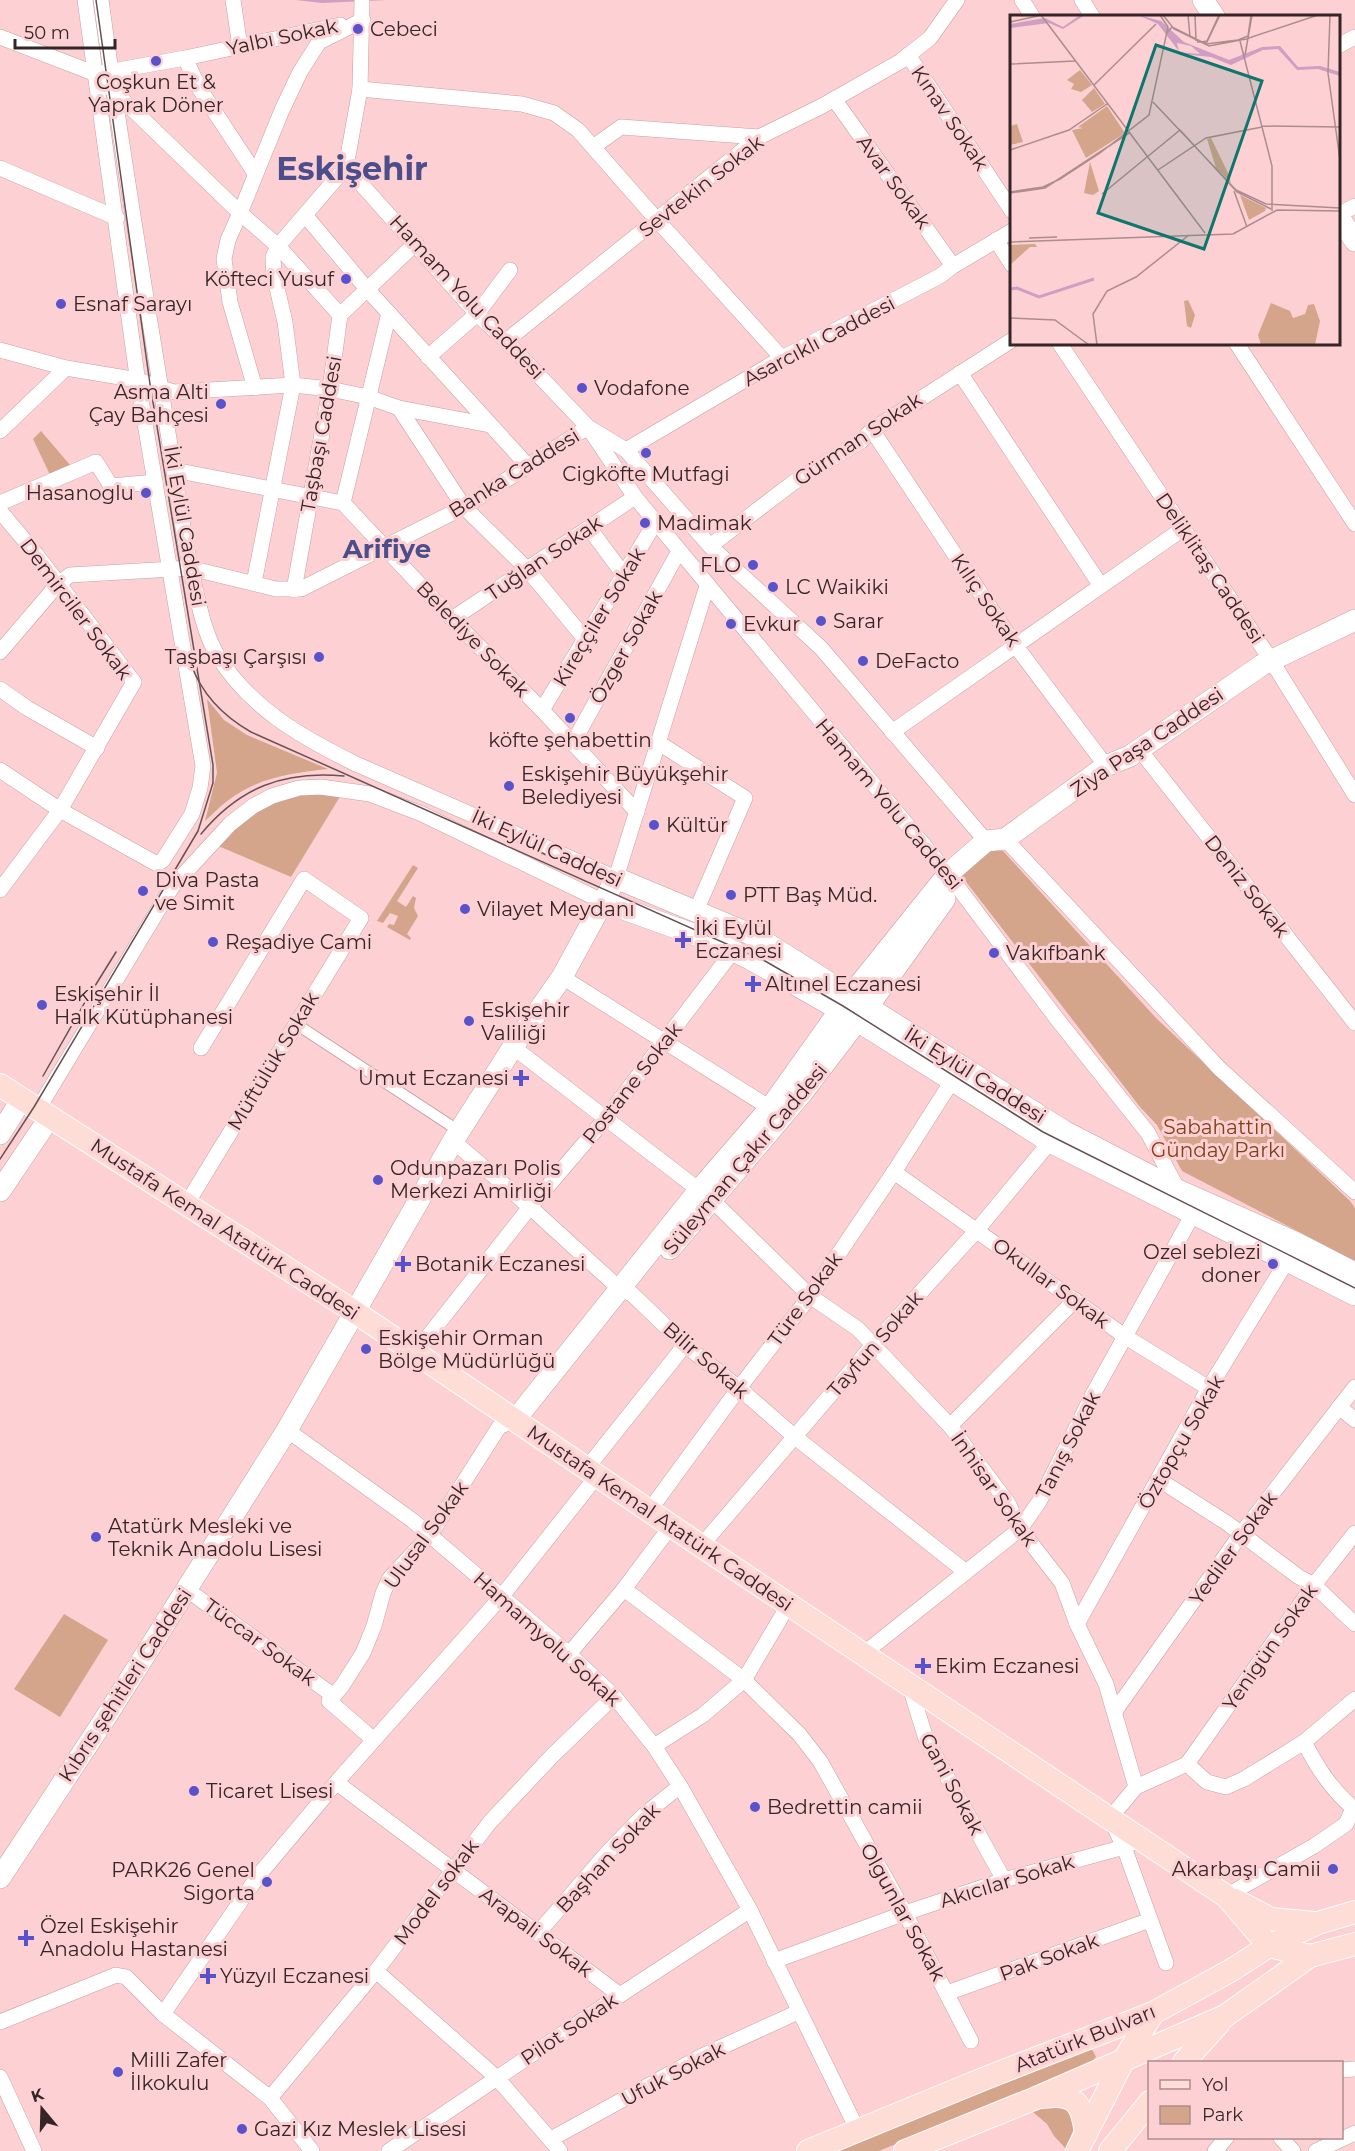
<svg xmlns="http://www.w3.org/2000/svg" width="1355" height="2151" font-family="Montserrat,sans-serif">
<style>
.green{fill:#d4a58a}
.water{fill:#cf9ec2}
.lines{fill:none;stroke-linecap:round;stroke-linejoin:round}
.pedestrian-casing{stroke:#c99fa2;stroke-width:12}
.minor-casing{stroke:#c99fa2;stroke-width:16}
.secondary-casing{stroke:#c99fa2;stroke-width:22}
.primary-casing{stroke:#fff;stroke-width:24}
.pedestrian{stroke:#fff;stroke-width:10}
.minor{stroke:#fff;stroke-width:15}
.secondary{stroke:#fff;stroke-width:21}
.primary{stroke:#feddd7;stroke-width:22}
.tram{stroke:#685153;stroke-width:1.5}
.poi-dot{fill:#5a52ca;stroke:#fdd1d4;stroke-width:2}
.labels{text-anchor:middle;dominant-baseline:central;stroke-width:6;stroke-linejoin:round;paint-order:stroke}
.poi-label{font-size:20px;fill:#352526;stroke:#fdd1d4;text-anchor:start}
.street-label{font-size:20px;fill:#352526;stroke:#fdd1d4}
.park-label{font-size:20px;fill:#824113;stroke:#fdd1d4}
.district-label{font-size:26px;font-weight:bold;fill:#4c4d8b;stroke:#fdd1d4}
.town-label{font-size:32px;font-weight:bold;fill:#4c4d8b;stroke:#fdd1d4}
.inset-river{fill:none;stroke:#cf9ec2;stroke-width:3}
.inset-road{fill:none;stroke:#ad8c8e;stroke-width:1.5}
.view{fill:#0f766e;fill-opacity:0.15;stroke:#0f766e;stroke-width:3}
.inset-edge{fill:none;stroke:#352526;stroke-width:3}
</style>
<rect width="100%" height="100%" fill="#fdd1d4"/>
<g class="green">
<polygon points="41,431 70,465 51,477 33,439"/>
<path d="M207,699L224,720L247,735L328,769C293,773 259,777 230,799C221,805 213,814 205,821L217,773Z"/>
<polygon points="317,791 341,795 291,877 216,845 253,810 287,796"/>
<polygon points="988,851 1003,851 1156,1018 1350,1201 1355,1208 1355,1261 1182,1171 1157,1125 1140,1107 960,874"/>
<polygon points="413,865 418,868 397,901 406,907 413,896 416,898 414,908 418,916 407,934 411,938 410,940 387,927 389,924 394,925 398,916 390,913 383,923 377,921"/>
<polygon points="64,1614 108,1640 60,1717 14,1689"/>
<polygon points="1089,2048 1093,2051 1096,2057 1088,2065 879,2151 837,2151 1031,2073"/>
<polygon points="1060,2103 1072,2112 1074,2128 1066,2149 1054,2136 1047,2124 1033,2112"/>
</g>
<polygon class="water" points="296,0 387,0 322,3"/>
<g class="lines">
<defs>
<polyline id="pedestrian" points="296,1024 459,1131"/>
<g id="minor">
<path d="M101,0C121,149 146,297 170,445C177,493 184,541 195,588C200,610 205,633 216,653C248,707 301,737 356,764L616,878L707,586"/>
<polyline points="233,0 240,47"/>
<polyline points="1022,0 1032,16"/>
<polyline points="1082,0 1092,16"/>
<polyline points="0,37 96,74 240,213 228,240 224,259 230,302 255,388"/>
<polyline points="1338,46 1355,37"/>
<polyline points="908,55 1012,211"/>
<polyline points="185,58 199,88 255,173"/>
<polyline points="102,73 185,58 340,25"/>
<polyline points="360,89 522,104 554,113 578,130 657,220 782,358"/>
<polyline points="834,99 953,266"/>
<polyline points="593,147 621,127 759,137"/>
<polyline points="346,167 477,314 506,341 588,427 626,450 710,546 821,648 986,841"/>
<polyline points="0,168 117,218"/>
<polyline points="305,215 366,288 528,466"/>
<polyline points="1338,215 1355,206"/>
<polyline points="996,240 1012,265"/>
<polyline points="389,313 343,503 452,619 542,710 637,812"/>
<polyline points="340,315 278,246 240,213 282,110 300,72 319,42 363,20"/>
<polyline points="506,341 759,137 822,106 901,61 930,38 957,0"/>
<polyline points="1060,344 1271,660 1355,795"/>
<polyline points="1237,344 1355,524"/>
<polyline points="0,350 66,368 138,380 174,392 293,385 330,389 368,397 399,408 490,425"/>
<polyline points="428,357 477,314 510,270"/>
<polyline points="960,373 1101,586"/>
<polyline points="399,408 464,507 527,569 585,639"/>
<polyline points="872,430 1015,645 1106,766"/>
<polyline points="0,431 66,368"/>
<polyline points="626,450 782,358 940,276 953,266 1012,231"/>
<polyline points="174,470 343,503"/>
<polyline points="0,503 96,462 111,486 155,482"/>
<polyline points="0,511 36,554 134,682 60,810 0,890"/>
<polyline points="589,528 624,575"/>
<polyline points="710,546 794,482 861,441 872,430 1012,340"/>
<polyline points="254,583 293,385 285,322 274,275 273,257 278,246 346,167 360,89 362,0"/>
<polyline points="294,590 330,389 340,315 416,243"/>
<polyline points="452,619 635,497"/>
<polyline points="0,652 58,584 70,575 190,568 276,589 301,589 464,507 588,427 635,497 948,874 1057,1019 1148,1133 1178,1190"/>
<polyline points="0,689 27,708 97,748"/>
<polyline points="542,710 655,523"/>
<polyline points="892,732 1184,528"/>
<polyline points="573,743 679,551"/>
<polyline points="659,743 745,798 696,911"/>
<polyline points="1139,749 1355,1023"/>
<polyline points="0,770 60,810 157,864 163,860 192,814 200,788 203,766 137,376 85,0"/>
<polyline points="1005,839 1219,1068 1355,1192"/>
<polyline points="562,977 770,1108"/>
<polyline points="513,1047 712,1200 810,1296 858,1329 950,1426 1008,1503 1020,1529 1062,1583 1077,1624 1106,1684 1136,1787"/>
<polyline points="38,1109 172,887 230,824 253,806 272,796 299,788 321,787 370,794 422,814 604,902"/>
<polyline points="453,1141 530,1207 620,1289 632,1294 685,1345 739,1388 795,1437 966,1572"/>
<polyline points="894,1172 1126,1337 1210,1389"/>
<polyline points="186,1205 361,918 304,879 201,1048"/>
<polyline points="415,1353 530,1207 606,1118 733,951"/>
<polyline points="1339,1407 1355,1420"/>
<polyline points="950,1426 1075,1300"/>
<polyline points="287,1430 412,1520 569,1654 614,1696 654,1746 680,1786 750,1910 858,2131"/>
<polyline points="586,1469 685,1345"/>
<polyline points="1158,1479 1227,1523 1299,1577 1314,1585 1355,1624"/>
<polyline points="649,1511 739,1388 810,1296 894,1172 952,1081"/>
<polyline points="701,1546 873,1345 977,1230 1050,1142"/>
<polyline points="186,1589 334,1696"/>
<polyline points="624,1589 744,1680 799,1734 820,1761 905,1913 971,2041"/>
<polyline points="1077,1624 1209,1388 1287,1261"/>
<polyline points="569,1654 624,1589 671,1526"/>
<polyline points="863,1654 1020,1529 1039,1502 1092,1396 1193,1214"/>
<polyline points="909,1684 926,1739 1004,1880"/>
<polyline points="1115,1711 1241,1534 1355,1387"/>
<polyline points="374,1740 329,1701 342,1686 363,1653 374,1626 383,1593 390,1578 430,1535 499,1427 515,1420"/>
<path d="M1304,1742C1317,1767 1331,1789 1353,1808"/>
<polyline points="654,1746 703,1715 744,1680 789,1604"/>
<polyline points="1187,1764 1207,1782 1226,1787 1244,1779 1304,1742 1355,1699"/>
<polyline points="337,1783 620,1995"/>
<polyline points="1226,1896 1314,1846 1346,1824 1353,1808 1355,1808"/>
<polyline points="538,1933 608,1852 645,1814 680,1786"/>
<polyline points="774,1961 905,1913 1004,1880 1124,1847 1132,1843"/>
<polyline points="1166,1963 1124,1847 1110,1818 1136,1787 1187,1764 1314,1585 1355,1533"/>
<polyline points="376,1971 497,2078 560,2151"/>
<polyline points="947,1993 1150,1920"/>
<polyline points="163,2014 258,1876 341,1777 502,1596 597,1476"/>
<polyline points="0,2022 116,1975 126,1977 163,2014 270,2098 312,2151"/>
<polyline points="1342,2070 1355,2069"/>
<polyline points="0,2077 34,2151"/>
<polyline points="270,2098 376,1971 490,1822 552,1756 614,1696"/>
<polyline points="1281,2138 1293,2151"/>
<polyline points="551,2139 702,2056 798,2012"/>
<polyline points="389,2151 620,1995 750,1910"/>
<polyline points="1215,2151 1226,2138"/>
<polyline points="1316,2151 1355,2133"/>
</g>
<g id="secondary">
<polyline points="1203,0 1214,16"/>
<polyline points="1338,216 1355,241"/>
<polyline points="604,902 715,942 750,959 840,1010 1050,1142 1355,1295"/>
<polyline points="0,1134 22,1099"/>
<polyline points="0,1191 50,1117"/>
<polyline points="670,1249 803,1092 867,1008 945,899"/>
<polyline points="515,1420 699,1190 770,1108 847,1000 948,874 986,841 1005,839 1106,766 1130,756 1262,665 1355,620"/>
<polyline points="0,1878 104,1720 287,1430 453,1141 513,1047 562,977 616,878 757,937 1064,1131 1178,1190 1295,1242 1355,1273"/>
</g>
<g id="primary">
<polyline points="0,1085 355,1312 701,1546 1226,1896 1269,1946 1310,1956"/>
<polyline points="1235,1900 1271,1919 1314,1923"/>
<polyline points="1184,2062 1219,2023"/>
<path d="M1043,2097C1076,2092 1082,2104 1086,2134"/>
<polyline points="808,2151 988,2077 1153,2013 1230,1971 1269,1946 1318,1923 1355,1912"/>
<polyline points="905,2151 1036,2098 1225,2016 1310,1956 1355,1944"/>
<polyline points="1077,2151 1123,2061 1153,2013"/>
<polyline points="1110,2151 1150,2102"/>
</g>
</defs>
<use href="#pedestrian" class="pedestrian-casing"/>
<use href="#minor" class="minor-casing"/>
<use href="#secondary" class="secondary-casing"/>
<use href="#primary" class="primary-casing"/>
<use href="#pedestrian" class="pedestrian"/>
<use href="#minor" class="minor"/>
<use href="#secondary" class="secondary"/>
<use href="#primary" class="primary"/>
<g class="tram">
<path d="M191,664C202,695 223,716 251,732L765,961L843,1006L1043,1132L1355,1288"/>
<path d="M201,834C239,788 284,770 344,776"/>
<polyline points="511,839 585,872"/>
<polyline points="43,1076 85,1002 116,952"/>
<polyline points="0,1159 34,1107 198,831 213,783 213,765 150,384 96,0"/>
</g>
</g>
<g class="poi-dot">
<circle cx="358" cy="29" r="6"/>
<circle cx="156" cy="61" r="6"/>
<circle cx="346" cy="279" r="6"/>
<circle cx="61" cy="304" r="6"/>
<circle cx="582" cy="388" r="6"/>
<circle cx="221" cy="404" r="6"/>
<circle cx="646" cy="453" r="6"/>
<circle cx="146" cy="493" r="6"/>
<circle cx="645" cy="523" r="6"/>
<circle cx="753" cy="565" r="6"/>
<circle cx="773" cy="587" r="6"/>
<circle cx="821" cy="621" r="6"/>
<circle cx="731" cy="624" r="6"/>
<circle cx="319" cy="657" r="6"/>
<circle cx="863" cy="661" r="6"/>
<circle cx="570" cy="718" r="6"/>
<circle cx="509" cy="786" r="6"/>
<circle cx="654" cy="825" r="6"/>
<circle cx="143" cy="891" r="6"/>
<circle cx="731" cy="895" r="6"/>
<circle cx="465" cy="909" r="6"/>
<path d="M680 931h6v6h6v6h-6v6h-6v-6h-6v-6h6z"/>
<circle cx="213" cy="942" r="6"/>
<circle cx="994" cy="953" r="6"/>
<path d="M750 975h6v6h6v6h-6v6h-6v-6h-6v-6h6z"/>
<circle cx="42" cy="1005" r="6"/>
<circle cx="469" cy="1021" r="6"/>
<path d="M518 1069h6v6h6v6h-6v6h-6v-6h-6v-6h6z"/>
<circle cx="378" cy="1180" r="6"/>
<path d="M400 1255h6v6h6v6h-6v6h-6v-6h-6v-6h6z"/>
<circle cx="1273" cy="1264" r="6"/>
<circle cx="366" cy="1349" r="6"/>
<circle cx="96" cy="1537" r="6"/>
<path d="M920 1657h6v6h6v6h-6v6h-6v-6h-6v-6h6z"/>
<circle cx="194" cy="1791" r="6"/>
<circle cx="755" cy="1807" r="6"/>
<circle cx="1333" cy="1869" r="6"/>
<circle cx="267" cy="1882" r="6"/>
<path d="M23 1929h6v6h6v6h-6v6h-6v-6h-6v-6h6z"/>
<path d="M205 1967h6v6h6v6h-6v6h-6v-6h-6v-6h6z"/>
<circle cx="118" cy="2072" r="6"/>
<circle cx="242" cy="2129" r="6"/>
</g>
<g class="labels">
<g class="poi-label">
<text x="370" y="29">Cebeci</text>
<text x="156" y="82" text-anchor="middle">Coşkun Et &amp;<tspan x="156" dy="23">Yaprak Döner</tspan></text>
<text x="334" y="279" text-anchor="end">Köfteci Yusuf</text>
<text x="73" y="304">Esnaf Sarayı</text>
<text x="594" y="388">Vodafone</text>
<text x="209" y="392" text-anchor="end">Asma Alti<tspan x="209" dy="23">Çay Bahçesi</tspan></text>
<text x="646" y="474" text-anchor="middle">Cigköfte Mutfagi</text>
<text x="134" y="493" text-anchor="end">Hasanoglu</text>
<text x="657" y="523">Madimak</text>
<text x="741" y="565" text-anchor="end">FLO</text>
<text x="785" y="587">LC Waikiki</text>
<text x="833" y="621">Sarar</text>
<text x="743" y="624">Evkur</text>
<text x="307" y="657" text-anchor="end">Taşbaşı Çarşısı</text>
<text x="875" y="661">DeFacto</text>
<text x="570" y="740" text-anchor="middle">köfte şehabettin</text>
<text x="521" y="774">Eskişehir Büyükşehir<tspan x="521" dy="23">Belediyesi</tspan></text>
<text x="666" y="825">Kültür</text>
<text x="155" y="880">Diva Pasta<tspan x="155" dy="23">ve Simit</tspan></text>
<text x="743" y="895">PTT Baş Müd.</text>
<text x="477" y="909">Vilayet Meydanı</text>
<text x="695" y="928">İki Eylül<tspan x="695" dy="23">Eczanesi</tspan></text>
<text x="225" y="942">Reşadiye Cami</text>
<text x="1006" y="953">Vakıfbank</text>
<text x="765" y="984">Altınel Eczanesi</text>
<text x="54" y="994">Eskişehir İl<tspan x="54" dy="23">Halk Kütüphanesi</tspan></text>
<text x="481" y="1010">Eskişehir<tspan x="481" dy="23">Valiliği</tspan></text>
<text x="509" y="1078" text-anchor="end">Umut Eczanesi</text>
<text x="390" y="1168">Odunpazarı Polis<tspan x="390" dy="23">Merkezi Amirliği</tspan></text>
<text x="1261" y="1252" text-anchor="end">Ozel seblezi<tspan x="1261" dy="23">doner</tspan></text>
<text x="415" y="1264">Botanik Eczanesi</text>
<text x="378" y="1338">Eskişehir Orman<tspan x="378" dy="23">Bölge Müdürlüğü</tspan></text>
<text x="108" y="1526">Atatürk Mesleki ve<tspan x="108" dy="23">Teknik Anadolu Lisesi</tspan></text>
<text x="935" y="1666">Ekim Eczanesi</text>
<text x="206" y="1791">Ticaret Lisesi</text>
<text x="767" y="1807">Bedrettin camii</text>
<text x="1321" y="1869" text-anchor="end">Akarbaşı Camii</text>
<text x="255" y="1870" text-anchor="end">PARK26 Genel<tspan x="255" dy="23">Sigorta</tspan></text>
<text x="40" y="1926">Özel Eskişehir<tspan x="40" dy="23">Anadolu Hastanesi</tspan></text>
<text x="220" y="1976">Yüzyıl Eczanesi</text>
<text x="130" y="2060">Milli Zafer<tspan x="130" dy="23">İlkokulu</tspan></text>
<text x="254" y="2129">Gazi Kız Meslek Lisesi</text>
</g>
<g class="street-label">
<text transform="translate(282 37) rotate(-12)">Yalbı Sokak</text>
<text transform="translate(950 118) rotate(56)">Kınav Sokak</text>
<text transform="translate(894 182) rotate(54)">Avar Sokak</text>
<text transform="translate(701 186) rotate(-38)">Sevtekin Sokak</text>
<text transform="translate(467 297) rotate(47)">Hamam Yolu Caddesi</text>
<text transform="translate(819 341) rotate(-28)">Asarcıklı Caddesi</text>
<text transform="translate(321 434) rotate(-80)">Taşbaşı Caddesi</text>
<text transform="translate(858 439) rotate(-34)">Gürman Sokak</text>
<text transform="translate(514 473) rotate(-32)">Banka Caddesi</text>
<text transform="translate(185 526) rotate(80)">İki Eylül Caddesi</text>
<text transform="translate(544 558) rotate(-34)">Tuğlan Sokak</text>
<text transform="translate(1210 568) rotate(56)">Deliklitaş Caddesi</text>
<text transform="translate(986 600) rotate(56)">Kılıç Sokak</text>
<text transform="translate(76 609) rotate(53)">Demirciler Sokak</text>
<text transform="translate(599 617) rotate(-59)">Kireççiler Sokak</text>
<text transform="translate(473 639) rotate(46)">Belediye Sokak</text>
<text transform="translate(626 647) rotate(-61)">Özger Sokak</text>
<text transform="translate(1147 742) rotate(-34)">Ziya Paşa Caddesi</text>
<text transform="translate(889 804) rotate(50)">Hamam Yolu Caddesi</text>
<text transform="translate(547 848) rotate(24)">İki Eylül Caddesi</text>
<text transform="translate(1247 886) rotate(52)">Deniz Sokak</text>
<text transform="translate(273 1061) rotate(-59)">Müftülük Sokak</text>
<text transform="translate(975 1075) rotate(32)">İki Eylül Caddesi</text>
<text transform="translate(632 1083) rotate(-52)">Postane Sokak</text>
<text transform="translate(745 1159) rotate(-50)">Süleyman Çakır Caddesi</text>
<text transform="translate(225 1229) rotate(33)">Mustafa Kemal Atatürk Caddesi</text>
<text transform="translate(1051 1283) rotate(36)">Okullar Sokak</text>
<text transform="translate(805 1299) rotate(-54)">Türe Sokak</text>
<text transform="translate(875 1344) rotate(-49)">Tayfun Sokak</text>
<text transform="translate(706 1360) rotate(41)">Bilir Sokak</text>
<text transform="translate(1181 1442) rotate(-60)">Öztopçu Sokak</text>
<text transform="translate(1068 1445) rotate(-63)">Tanış Sokak</text>
<text transform="translate(994 1489) rotate(55)">İnhisar Sokak</text>
<text transform="translate(660 1518) rotate(34)">Mustafa Kemal Atatürk Caddesi</text>
<text transform="translate(426 1535) rotate(-54)">Ulusal Sokak</text>
<text transform="translate(1233 1548) rotate(-54)">Yediler Sokak</text>
<text transform="translate(547 1639) rotate(42)">Hamamyolu Sokak</text>
<text transform="translate(260 1642) rotate(36)">Tüccar Sokak</text>
<text transform="translate(1270 1647) rotate(-55)">Yenigün Sokak</text>
<text transform="translate(125 1685) rotate(-57)">Kıbrıs şehitleri Caddesi</text>
<text transform="translate(952 1784) rotate(62)">Gani Sokak</text>
<text transform="translate(608 1858) rotate(-47)">Başhan Sokak</text>
<text transform="translate(1007 1881) rotate(-17)">Akıcılar Sokak</text>
<text transform="translate(436 1892) rotate(-53)">Model sokak</text>
<text transform="translate(903 1912) rotate(61)">Olgunlar Sokak</text>
<text transform="translate(536 1932) rotate(37)">Arapali Sokak</text>
<text transform="translate(1049 1957) rotate(-20)">Pak Sokak</text>
<text transform="translate(569 2029) rotate(-34)">Pilot Sokak</text>
<text transform="translate(1085 2038) rotate(-22)">Atatürk Bulvarı</text>
<text transform="translate(673 2074) rotate(-28)">Ufuk Sokak</text>
</g>
<g class="park-label">
<text x="1218" y="1127">Sabahattin<tspan x="1218" dy="23">Günday Parkı</tspan></text>
</g>
<g class="district-label">
<text x="387" y="549">Arifiye</text>
</g>
<g class="town-label">
<text x="352" y="168">Eskişehir</text>
</g>
</g>
<g transform="translate(1010 15)">
<rect width="330" height="330" fill="#fdd1d4"/>
<path d="M70,55L82,70L71,77L61,74L64,69L57,65ZM84,73L95,89L82,97L72,85ZM97,91L115,118L76,143L62,115L73,113L68,112ZM7,109L13,127L0,130V111ZM201,123L219,160L221,168L206,153L197,124ZM80,147L89,176L83,180L74,178ZM230,180L256,193L255,196L239,205ZM0,230L25,229L27,232H20L0,250ZM178,285L185,300L181,313L177,311L174,286ZM261,288L280,296L283,303L295,299L298,290L304,289L310,306L305,330H251L248,320Z" fill="#d4a58a"/>
<path d="M70,0H75L53,14L39,8L0,13V9L35,3L53,12ZM128,0L151,6L174,27L219,45L252,32L270,31L288,52L310,51L330,57V61L308,54L287,55L268,34L253,35L221,50L201,42L171,39L148,9ZM167,28L181,31L190,39L169,37Z" fill="#cf9ec2" fill-rule="evenodd"/>
<path class="inset-river" d="M0,274L7,273L29,282L84,264"/>
<path class="inset-road" d="M31,0L195,218M153,0L164,14L199,31L236,24L308,0M178,0L180,22M185,0L186,26M320,0L318,58L330,145M0,7L32,0M156,19L162,12L196,29L228,25L238,21L241,0M230,26L262,151V196M187,27H197L210,0M191,27L197,26L209,0M235,40L242,0M0,49L65,46M84,70L146,9M143,87L226,175L256,189L330,193M252,111L329,112M0,135L59,115L97,89M148,155L196,123L252,112M224,176L237,212M0,177L33,172L50,164L90,138L139,100L158,12L150,0M0,178L35,173L119,118M92,179L170,115L227,177L261,194M19,223L47,222M0,227L223,219L267,195L330,196M0,303L45,305L79,330M87,330L83,299L97,276L126,262L179,220"/>
<path class="view" d="M146,30L252,66L194,234L88,198Z"/>
<rect width="330" height="330" class="inset-edge"/>
</g>
<rect x="1148" y="2061" width="195" height="78" fill="#fdd1d4" stroke="#ad8c8e" stroke-width="1.5"/>
<rect x="1160" y="2080" width="30" height="9" fill="#feddd7" stroke="#ad8c8e" stroke-width="1.5"/>
<text x="1202" y="2091" font-size="18" fill="#352526">Yol</text>
<rect x="1160" y="2106" width="30" height="18" fill="#d4a58a" stroke="#ad8c8e" stroke-width="1.5"/>
<text x="1202" y="2121" font-size="18" fill="#352526">Park</text>
<g transform="translate(42 2109) rotate(341)" stroke="#fdd1d4" stroke-width="4.5" paint-order="stroke">
<path d="M0-4.5L10 22L0 15L-10 22Z" fill="#352526"/>
<text y="-9" font-size="16" font-weight="bold" text-anchor="middle" fill="#352526">K</text>
</g>
<path d="M15 39v9h100v-9" fill="none" stroke="#352526" stroke-width="3"/>
<text x="24" y="39" font-size="18" fill="#352526" stroke="#fdd1d4" stroke-width="4.5" paint-order="stroke">50 m</text>
</svg>
